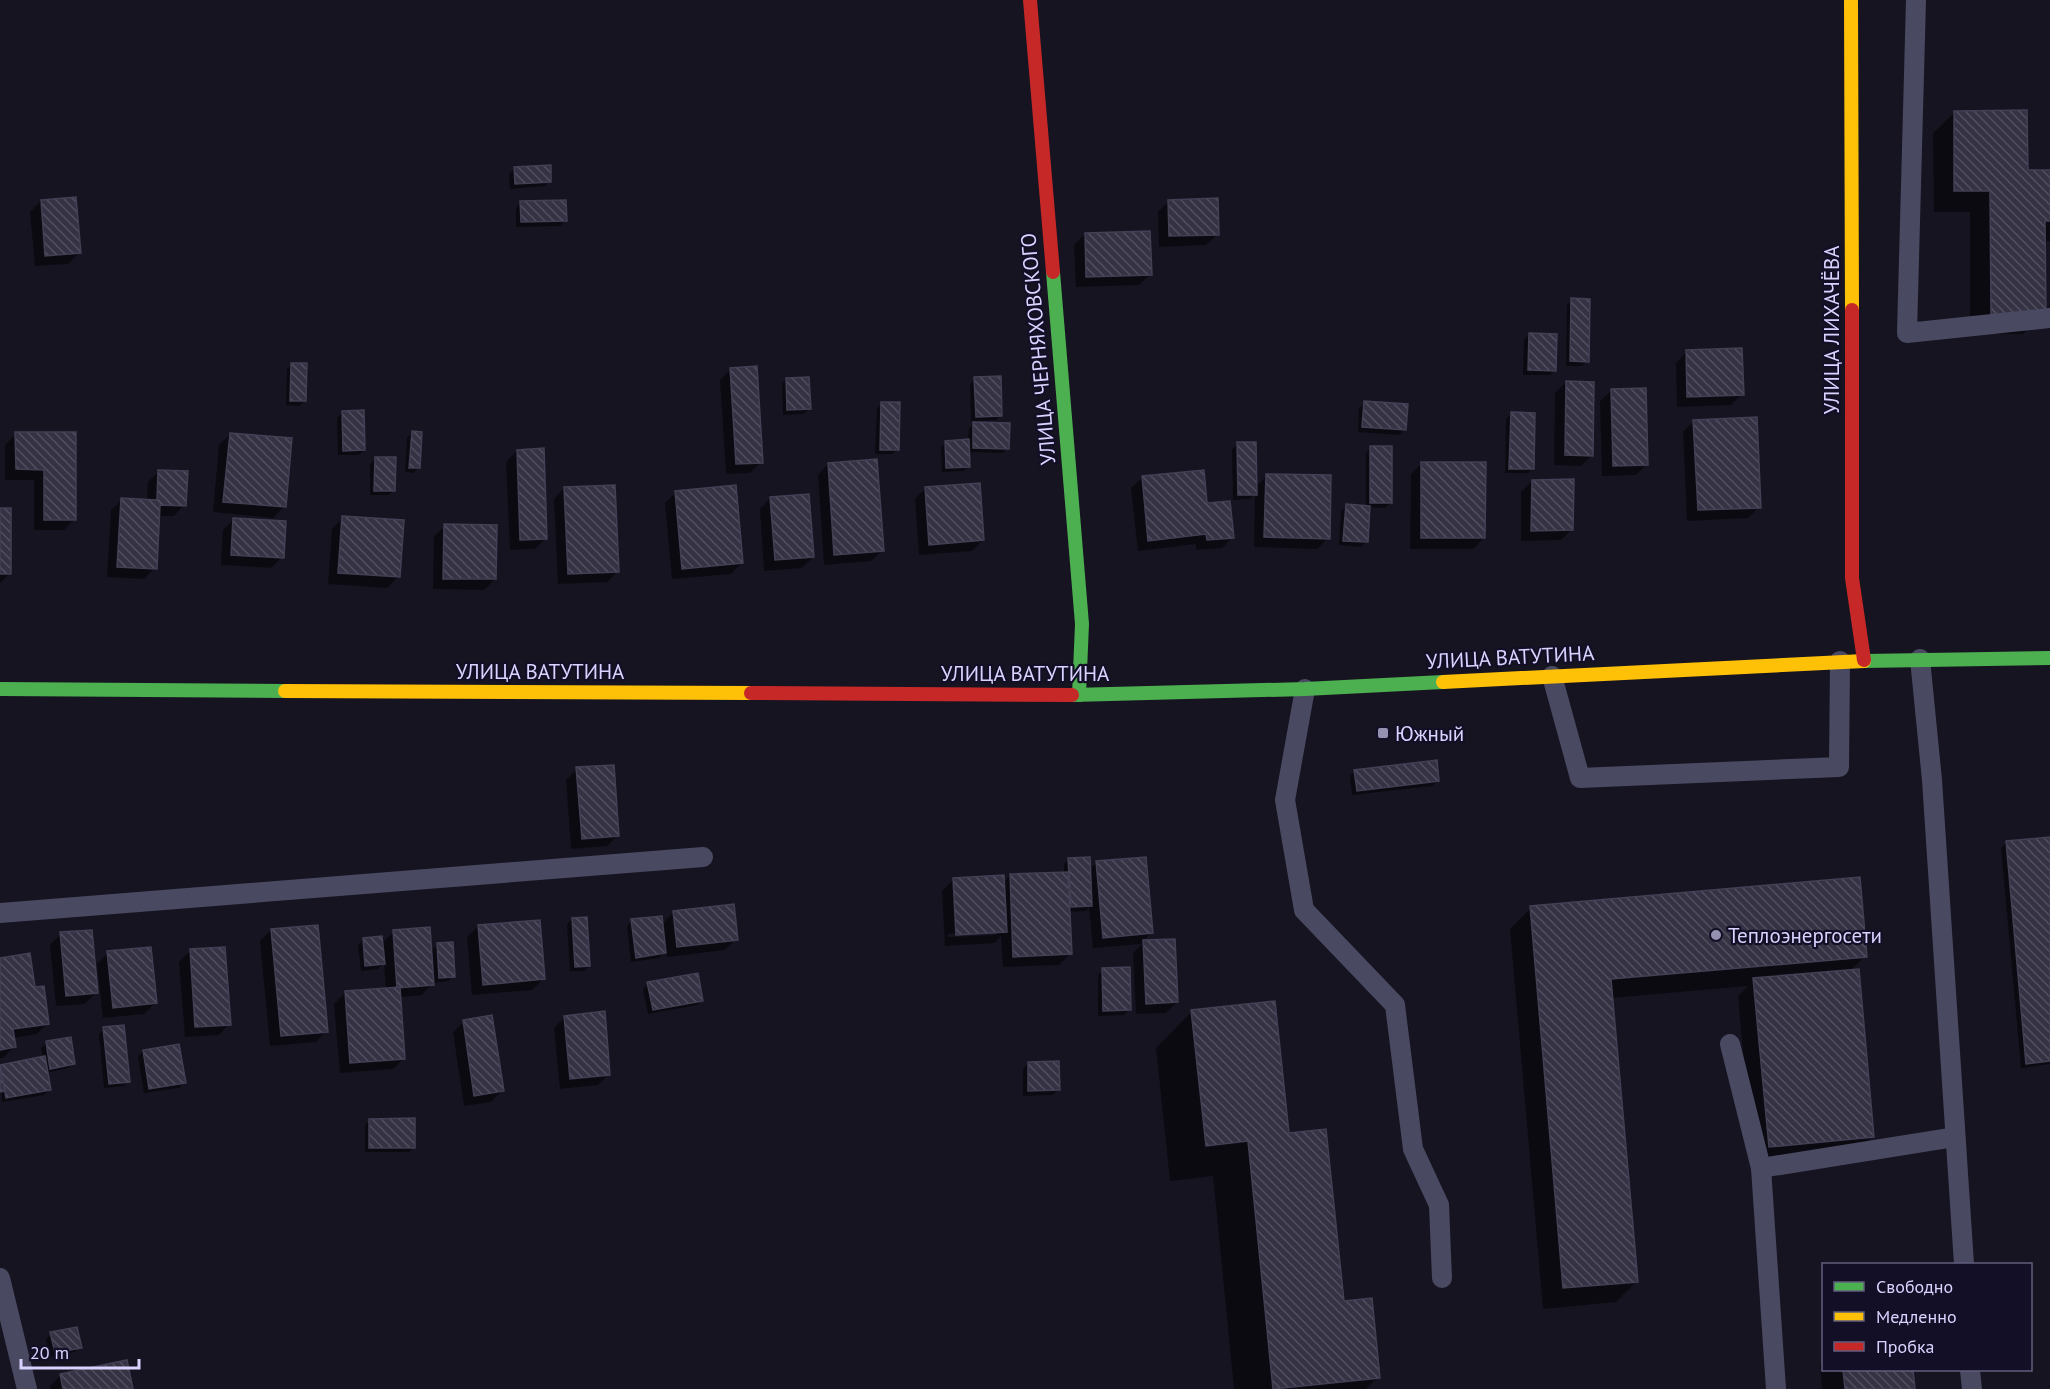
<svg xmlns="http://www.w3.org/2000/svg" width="2050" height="1389" font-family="'PT Sans',sans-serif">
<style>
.shadow{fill:#0007;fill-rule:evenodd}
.building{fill:url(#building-back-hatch);stroke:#433f54;stroke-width:1.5}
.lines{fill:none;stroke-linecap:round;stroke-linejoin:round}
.lane{stroke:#4a4962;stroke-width:20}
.fast{stroke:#4caf50;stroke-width:14}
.slow{stroke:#ffc107;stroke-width:14}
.jam{stroke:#c62828;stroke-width:14}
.poi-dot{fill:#9591b1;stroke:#130f26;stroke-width:2}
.labels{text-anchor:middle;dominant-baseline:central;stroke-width:4.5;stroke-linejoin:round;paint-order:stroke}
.street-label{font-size:21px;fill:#d9d4ff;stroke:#130f26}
.poi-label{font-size:21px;fill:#d9d4ff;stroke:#130f26;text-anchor:start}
</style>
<defs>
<pattern id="building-back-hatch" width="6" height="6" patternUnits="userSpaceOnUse" patternTransform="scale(1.5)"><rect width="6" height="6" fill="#343243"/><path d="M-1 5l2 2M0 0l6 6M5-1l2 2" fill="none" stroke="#514f5f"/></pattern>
</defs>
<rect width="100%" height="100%" fill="#161421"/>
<g class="shadow">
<polygon points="1955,112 2026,172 2050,172 2050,241 2044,241 2044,313 2023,334 1970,334 1970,212 1934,212 1933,133"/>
<polygon points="514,169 550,181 545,186 510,189 509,174"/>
<polygon points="41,201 79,253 68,264 35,266 30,212"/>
<polygon points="1169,201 1217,235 1206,245 1159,247 1158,212"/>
<polygon points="521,203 565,221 560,226 516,227 516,208"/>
<polygon points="1085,234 1150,275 1139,285 1076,287 1074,245"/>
<polygon points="1572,300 1587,361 1582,366 1566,366 1567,305"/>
<polygon points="1529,334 1555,370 1550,375 1523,375 1524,340"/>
<polygon points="1686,352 1742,394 1731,405 1677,407 1676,363"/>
<polygon points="292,364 305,401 299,406 286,405 287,369"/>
<polygon points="731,369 761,462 750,473 726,474 720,380"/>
<polygon points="787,379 809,409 804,414 783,415 782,384"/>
<polygon points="975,379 1001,415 996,420 977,421 977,423 1008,448 1003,453 968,452 969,466 963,471 942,472 941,447 946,442 968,441 969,428 976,421 971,421 970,384"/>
<polygon points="1566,382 1592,455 1581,466 1554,465 1555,393"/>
<polygon points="1611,391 1647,464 1636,475 1602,476 1600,401"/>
<polygon points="1365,403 1404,430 1399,435 1358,432 1359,408"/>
<polygon points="882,404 897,449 892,454 875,454 877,409"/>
<polygon points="342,413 364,450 359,455 338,455 337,418"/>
<polygon points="1511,414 1533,468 1528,473 1505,473 1506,419"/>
<polygon points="1694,421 1759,507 1748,518 1687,521 1683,432"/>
<polygon points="75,433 75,519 64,530 34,530 34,480 5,480 5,445 16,434"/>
<polygon points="412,433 418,468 413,473 405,472 407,438"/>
<polygon points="230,434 284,507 273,518 213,512 219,445"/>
<polygon points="1238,444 1255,487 1267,476 1328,538 1317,549 1254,547 1255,494 1250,499 1233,500 1232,449"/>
<polygon points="1371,448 1390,503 1385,508 1368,507 1366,542 1361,547 1339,545 1341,511 1346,506 1366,507 1366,453"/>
<polygon points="517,451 546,538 535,549 510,550 506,462"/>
<polygon points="375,459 394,490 389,495 370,495 370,464"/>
<polygon points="1422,463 1484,538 1473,549 1410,549 1411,474"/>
<polygon points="828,464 882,551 871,561 824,565 818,475"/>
<polygon points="159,471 184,505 174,516 158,516 155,568 144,579 107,577 111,510 122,500 147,501 148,482"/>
<polygon points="1142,478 1205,505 1233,537 1222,548 1196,550 1196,544 1138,551 1131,488"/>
<polygon points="1532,481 1572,529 1561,540 1521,541 1521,492"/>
<polygon points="564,488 618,571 607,582 558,584 554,499"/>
<polygon points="926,488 983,540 972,551 919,555 915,499"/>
<polygon points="676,492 742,563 731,574 672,579 665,503"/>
<polygon points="770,498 813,557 802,568 764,571 760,509"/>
<polygon points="0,509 10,573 0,583"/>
<polygon points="343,518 398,577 387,588 328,584 332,529"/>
<polygon points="234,519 282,557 271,568 221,565 223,530"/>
<polygon points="445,526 495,579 484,590 433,589 434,536"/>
<polygon points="577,769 618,835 607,846 571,849 566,780"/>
<polygon points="1355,771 1438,781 1432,786 1352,795 1350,776"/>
<polygon points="2050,838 2050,1064 2021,1068 2001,848 2006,843"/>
<path d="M1069,859L1089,870L1097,862L1151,933L1142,942L1174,940L1177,1002L1166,1013L1136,1014L1133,953L1142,944L1093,948L1089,907L1086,911L1068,912L1070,954L1059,965L1003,967L1001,936L995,943L945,946L942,891L953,880L1003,883L1010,875L1064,873V864ZM996,932V935L948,937V934Z"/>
<polygon points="1531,908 1865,956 1850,971 1872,1137 1856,1153 1753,1163 1738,996 1748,986 1611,998 1637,1281 1616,1302 1543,1309 1510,929"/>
<polygon points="674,912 736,939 725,950 667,957 666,951 659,958 631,962 627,926 632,921 661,925"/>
<polygon points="572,919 589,966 584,971 570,971 567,924"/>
<polygon points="478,926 543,979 532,990 472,995 467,937"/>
<polygon points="271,930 326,1031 316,1042 270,1046 260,941"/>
<polygon points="394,932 430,952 437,945 454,976 448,981 433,983 422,995 399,997 404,1058 393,1069 340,1073 334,1004 345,993 386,990 384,963 378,969 361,971 358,945 363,940 381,944"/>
<polygon points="61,934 96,993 85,1004 56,1006 50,945"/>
<polygon points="190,951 229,1024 219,1035 185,1037 179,962"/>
<polygon points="108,953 155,1003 144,1014 103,1018 97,964"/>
<polygon points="0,959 33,989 48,1023 37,1034 13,1038 14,1047 3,1058 0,1058"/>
<polygon points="1103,970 1129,1010 1124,1015 1098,1016 1098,975"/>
<polygon points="648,984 702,1000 697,1005 648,1014 643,989"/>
<polygon points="1192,1011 1287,1134 1343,1303 1378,1377 1366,1389 1234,1389 1213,1176 1170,1181 1156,1048"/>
<polygon points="565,1017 609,1074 598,1085 560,1089 554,1028"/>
<polygon points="464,1022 502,1091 491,1102 464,1106 453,1032"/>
<polygon points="104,1029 129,1081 124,1086 104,1088 99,1034"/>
<polygon points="47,1043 74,1063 68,1068 46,1073 49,1090 44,1095 2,1102 0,1066 43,1058 41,1048"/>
<polygon points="143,1051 184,1083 179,1088 144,1093 138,1057"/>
<polygon points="1028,1063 1058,1090 1053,1095 1023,1096 1023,1069"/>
<polygon points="370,1120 414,1147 409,1152 365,1152 365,1125"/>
<polygon points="51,1334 80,1347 75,1352 50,1357 46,1339"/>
<polygon points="1824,1360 1824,1370 1911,1370 1913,1389 1822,1389 1820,1364"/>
<polygon points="61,1375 131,1389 51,1389 50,1386"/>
</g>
<g class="building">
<polygon points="2027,110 2028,170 2050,170 2050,221 2045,221 2046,313 1991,314 1990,191 1954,191 1954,111"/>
<polygon points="551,165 551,182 515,184 514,167"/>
<polygon points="76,197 81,253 45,256 41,200"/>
<polygon points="1218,198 1219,235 1169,236 1168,200"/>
<polygon points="566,200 567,221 521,222 520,201"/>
<polygon points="1150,231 1152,275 1086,277 1085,233"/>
<polygon points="1571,298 1590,299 1589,362 1570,361"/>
<polygon points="1529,333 1557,334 1556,371 1528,370"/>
<polygon points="1742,348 1744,395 1687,397 1686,350"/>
<polygon points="291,363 307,363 306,401 290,401"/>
<polygon points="757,366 763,463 736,464 730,368"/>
<polygon points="1001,376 1002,416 976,417 974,377"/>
<polygon points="809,377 811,409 787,410 786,378"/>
<polygon points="1566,381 1594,382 1593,456 1565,455"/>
<polygon points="1646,388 1648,465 1613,466 1611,389"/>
<polygon points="1364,401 1408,404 1406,430 1362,427"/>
<polygon points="881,402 900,402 899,450 880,450"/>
<polygon points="364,410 365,450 343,451 342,411"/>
<polygon points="1511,412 1535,413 1534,469 1509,469"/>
<polygon points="1757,417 1761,508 1698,510 1693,420"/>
<polygon points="973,422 1010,423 1009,449 973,448"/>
<polygon points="412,431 422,432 420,468 409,468"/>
<polygon points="15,432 76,432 76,520 44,520 44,470 16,469"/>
<polygon points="230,433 292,438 286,507 223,502"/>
<polygon points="969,439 970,467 946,468 945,441"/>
<polygon points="1237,442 1256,442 1257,495 1238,495"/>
<rect x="1370" y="446" width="22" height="57"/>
<polygon points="544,448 547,539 520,540 517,450"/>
<polygon points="375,457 396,457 395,491 374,491"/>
<polygon points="877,459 884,551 834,555 828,463"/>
<polygon points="1421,462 1486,462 1485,538 1421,538"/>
<polygon points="158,470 188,471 186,506 160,505 157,569 117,567 121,498 157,500"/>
<polygon points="1204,470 1207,503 1230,501 1234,538 1207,540 1206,534 1148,541 1142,476"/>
<polygon points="1266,474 1331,475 1330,539 1264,537"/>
<polygon points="1574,479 1573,530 1531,531 1532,480"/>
<polygon points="980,483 984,540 929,545 925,487"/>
<polygon points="615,485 619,572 568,574 564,487"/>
<polygon points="736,485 743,563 682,569 675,491"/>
<polygon points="809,494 814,557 775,560 770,497"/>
<polygon points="1346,504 1370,506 1368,542 1343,541"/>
<rect x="0" y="508" width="11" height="66"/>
<polygon points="342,516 404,520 400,577 338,573"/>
<polygon points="233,518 286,521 284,558 231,555"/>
<polygon points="444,524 497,525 496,579 443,579"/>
<polygon points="1437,760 1439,781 1357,791 1354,770"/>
<polygon points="614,765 619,836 582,839 576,767"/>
<polygon points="2050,837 2050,1061 2026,1064 2006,841"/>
<polygon points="1090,857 1092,906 1071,907 1068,858"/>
<polygon points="1146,857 1153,933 1103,938 1096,861"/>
<polygon points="1068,872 1072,954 1013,957 1010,874"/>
<polygon points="1004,875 1007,932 956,935 953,878"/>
<polygon points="1860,877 1867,957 1611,979 1638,1282 1563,1288 1530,906"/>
<polygon points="734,904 738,940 677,947 673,911"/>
<polygon points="662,916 666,953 636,958 631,919"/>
<polygon points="587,917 590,966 575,967 572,918"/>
<polygon points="540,920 545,979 483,985 478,925"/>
<polygon points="318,925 328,1032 281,1036 271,929"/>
<polygon points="430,927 434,985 397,988 393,930"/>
<polygon points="92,930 98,993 66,996 60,932"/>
<polygon points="382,936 385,964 365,966 363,938"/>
<polygon points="1175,939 1178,1002 1146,1004 1143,940"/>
<polygon points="453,942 455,977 439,978 437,943"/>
<polygon points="151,947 157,1003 113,1008 107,951"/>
<polygon points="225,947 231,1025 195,1027 190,949"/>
<polygon points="30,953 35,987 44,986 49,1024 13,1029 16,1047 0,1050 0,958"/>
<polygon points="1130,967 1131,1010 1103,1011 1102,968"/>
<polygon points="1859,969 1874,1137 1769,1147 1753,978"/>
<polygon points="698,973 703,1001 653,1010 647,982"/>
<polygon points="400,987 405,1059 350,1063 345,991"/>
<polygon points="1275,1001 1289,1133 1326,1129 1344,1301 1372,1298 1380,1378 1273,1389 1248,1141 1206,1146 1191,1010"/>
<polygon points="605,1011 610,1075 570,1079 564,1016"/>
<polygon points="492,1015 504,1091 474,1096 463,1020"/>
<polygon points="124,1025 130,1082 109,1084 103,1027"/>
<polygon points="71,1037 75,1064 50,1069 46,1041"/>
<polygon points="179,1044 186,1083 149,1089 143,1050"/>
<polygon points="45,1056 51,1090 6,1098 0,1065"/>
<polygon points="1059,1061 1060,1090 1028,1091 1028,1062"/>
<polygon points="0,1065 5,1091 0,1092"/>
<polygon points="415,1118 415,1148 369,1148 369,1119"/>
<polygon points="77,1327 82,1348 55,1353 50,1332"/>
<polygon points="127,1360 133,1389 63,1389 60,1374"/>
<polygon points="1843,1370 1913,1370 1915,1389 1845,1389"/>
</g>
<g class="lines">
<g class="lane">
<polyline points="1916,0 1907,333 2050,318"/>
<polyline points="1920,659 1932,780 1964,1264"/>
<polyline points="1552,676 1580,778 1839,767 1840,661"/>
<polyline points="1305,689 1285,800 1304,910 1395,1005 1413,1149 1439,1205 1442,1278"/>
<polyline points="0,913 703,857"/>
<polyline points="1730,1044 1761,1168 1776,1389"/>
<polyline points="1761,1168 1955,1137"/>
<polyline points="0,1278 27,1389"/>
<polyline points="1970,1370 1972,1389"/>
</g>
<g class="fast">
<polyline points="1053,272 1082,624 1079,695"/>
<polyline points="1864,661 2050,658"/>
<polyline points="0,689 285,691"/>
<polyline points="1072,695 1305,689 1443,682"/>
</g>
<g class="slow">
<polyline points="1851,0 1852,310"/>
<polyline points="1443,682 1864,661"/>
<polyline points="285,691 751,693"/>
</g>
<g class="jam">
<polyline points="1030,0 1053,272"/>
<polyline points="1852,310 1852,578 1864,660"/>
<polyline points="751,693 1072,695"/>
</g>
</g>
<g class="poi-dot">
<rect x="1377" y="727" width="12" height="12" rx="3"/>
<circle cx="1716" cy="935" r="6"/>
</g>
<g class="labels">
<g class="street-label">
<text transform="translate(1831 330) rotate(-90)">УЛИЦА ЛИХАЧЁВА</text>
<text transform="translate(1038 349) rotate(-95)">УЛИЦА ЧЕРНЯХОВСКОГО</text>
<text transform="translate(1510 657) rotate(-3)">УЛИЦА ВАТУТИНА</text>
<text x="540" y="671">УЛИЦА ВАТУТИНА</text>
<text x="1025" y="673">УЛИЦА ВАТУТИНА</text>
</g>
<g class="poi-label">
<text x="1395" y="733">Южный</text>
<text x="1728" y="935">Теплоэнергосети</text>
</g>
</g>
<rect x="1822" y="1263" width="210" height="108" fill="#130f26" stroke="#625e7d" stroke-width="1.5"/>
<rect x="1834" y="1282" width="30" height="9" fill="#4caf50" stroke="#625e7d" stroke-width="1.5"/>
<text x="1876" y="1293" font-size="18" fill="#d9d4ff">Свободно</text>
<rect x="1834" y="1312" width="30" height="9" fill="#ffc107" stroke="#625e7d" stroke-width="1.5"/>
<text x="1876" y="1323" font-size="18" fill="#d9d4ff">Медленно</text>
<rect x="1834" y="1342" width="30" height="9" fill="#c62828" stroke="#625e7d" stroke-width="1.5"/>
<text x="1876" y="1353" font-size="18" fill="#d9d4ff">Пробка</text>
<path d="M21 1359v9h118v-9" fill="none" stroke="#d9d4ff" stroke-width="3"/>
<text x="30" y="1359" font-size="18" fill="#d9d4ff" stroke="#130f26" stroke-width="4.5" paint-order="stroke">20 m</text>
</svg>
